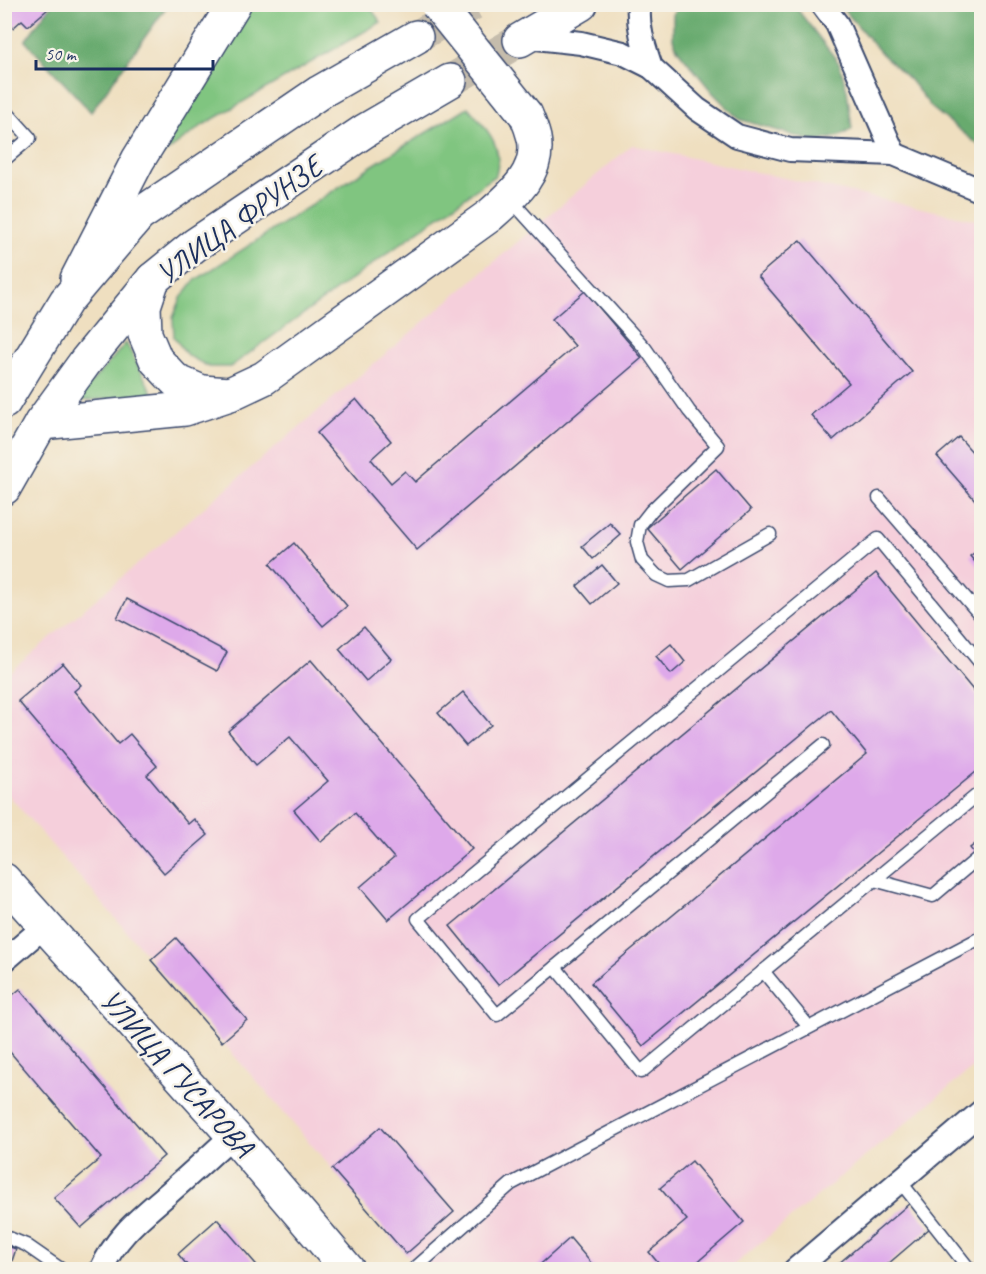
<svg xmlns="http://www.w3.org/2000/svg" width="986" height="1274" font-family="Caveat,sans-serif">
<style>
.built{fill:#f5cfdb}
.green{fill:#80c580;stroke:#4e7a6f;stroke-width:1.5}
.forest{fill:#68aa6e;stroke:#426c66;stroke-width:1.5}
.building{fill:#dea9ea}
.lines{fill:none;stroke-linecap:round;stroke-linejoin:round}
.primary-tunnel{stroke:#c5bcac;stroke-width:33;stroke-dasharray:33 16;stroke-linecap:butt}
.service-casing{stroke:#3b496d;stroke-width:15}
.minor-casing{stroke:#3b496d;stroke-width:26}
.secondary-casing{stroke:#3b496d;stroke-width:36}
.primary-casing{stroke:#3b496d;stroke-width:36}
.service{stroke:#fff;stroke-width:12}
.minor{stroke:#fff;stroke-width:22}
.secondary{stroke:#fff;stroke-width:33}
.primary{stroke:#fff;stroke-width:33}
.secondary-bridge-casing{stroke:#3b496d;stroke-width:36;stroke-linecap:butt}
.secondary-bridge{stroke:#fff;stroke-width:33}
.labels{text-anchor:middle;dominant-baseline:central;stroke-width:5;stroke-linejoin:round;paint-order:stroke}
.street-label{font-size:30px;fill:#1b2f5e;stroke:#f7f3e8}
</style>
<rect width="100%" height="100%" fill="#f7f3e8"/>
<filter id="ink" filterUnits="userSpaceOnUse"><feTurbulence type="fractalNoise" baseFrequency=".0167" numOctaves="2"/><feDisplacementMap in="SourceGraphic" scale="12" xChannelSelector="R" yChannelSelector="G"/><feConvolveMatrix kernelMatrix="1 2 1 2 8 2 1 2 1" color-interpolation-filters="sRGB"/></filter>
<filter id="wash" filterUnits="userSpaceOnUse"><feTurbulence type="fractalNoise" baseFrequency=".008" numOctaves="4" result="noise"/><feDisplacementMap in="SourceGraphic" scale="24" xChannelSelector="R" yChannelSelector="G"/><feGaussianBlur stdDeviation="1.35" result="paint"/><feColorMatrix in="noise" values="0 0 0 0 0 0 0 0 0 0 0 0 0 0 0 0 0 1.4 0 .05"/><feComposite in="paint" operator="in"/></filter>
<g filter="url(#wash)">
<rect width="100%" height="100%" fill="#efdfc0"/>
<polygon class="built" points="632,145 981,221 981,1061 729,1269 419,1269 5,791 4,677"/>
<g class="green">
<polygon points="246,5 368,5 381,22 203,125 144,169"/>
<path d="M468,107C486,129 504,144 496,175L230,367H209L187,355L174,337L173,318L181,298L194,281L373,165Z"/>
<polygon points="126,343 154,396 75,401"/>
</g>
<g class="forest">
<polygon points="52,4 168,4 168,5 91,112 25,41"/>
<polygon points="678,5 794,5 839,63 847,90 852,129 840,136 815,142 739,119 712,92 678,50 673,39 673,14"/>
<polygon points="840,5 981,5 981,147 932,108 910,80 882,54"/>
</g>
<g id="blocks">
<g class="building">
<polygon points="4,4 44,4 48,9 28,26 22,20 13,28 4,17"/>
<polygon points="800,240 912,372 833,440 811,415 849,383 758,276"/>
<polygon points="585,291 642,358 417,550 317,433 356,399 391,441 371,459 391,483 405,471 415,482 575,346 552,319"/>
<polygon points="959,437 982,463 982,508 937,456"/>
<polygon points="716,469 751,510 682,569 647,528"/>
<polygon points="610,523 621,535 593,559 582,546"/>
<polygon points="294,543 347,606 323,626 270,564"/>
<polygon points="982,547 982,570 970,556"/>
<polygon points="602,565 617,583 592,604 577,586"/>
<polygon points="876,573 982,701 982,767 643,1046 591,983 867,754 831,710 498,985 450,926"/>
<polygon points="127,599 227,652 217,671 117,618"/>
<polygon points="364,627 391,659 366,681 339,649"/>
<polygon points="671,644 685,662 671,674 656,656"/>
<polygon points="311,660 472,849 388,920 360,887 394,858 355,813 321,842 294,810 328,781 290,737 256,765 228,731"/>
<polygon points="63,663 81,685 74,691 118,744 130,734 157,766 147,775 188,824 194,819 208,835 164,873 18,701"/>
<polygon points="463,692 491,725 466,746 438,713"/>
<polygon points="982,839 982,863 970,848"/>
<polygon points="176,938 247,1020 222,1042 151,960"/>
<polygon points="20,989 164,1156 81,1228 54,1198 101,1158 10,1052 4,1057 4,1002"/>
<polygon points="380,1127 454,1212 406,1254 332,1169"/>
<polygon points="692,1161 744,1222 688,1270 664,1270 649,1252 687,1220 660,1188"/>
<polygon points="910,1203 930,1228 881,1270 831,1270"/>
<polygon points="217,1219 261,1270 191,1270 178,1254"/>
<polygon points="570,1238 597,1270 534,1270"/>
<polygon points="4,1245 16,1249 9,1270 4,1270"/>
</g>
</g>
</g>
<g filter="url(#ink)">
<use href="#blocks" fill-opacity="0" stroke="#3b496d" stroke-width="1.5"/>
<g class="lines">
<g class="primary-tunnel">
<polyline points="416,37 473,4"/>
<polyline points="450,81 520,40"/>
</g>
<defs>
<g id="service">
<polyline points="4,109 30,138 4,160"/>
<polyline points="510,199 645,348 689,411 718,446 651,511 640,525 637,542 642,560 656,575 669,581 689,580 770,534"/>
<polyline points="879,498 982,617"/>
<polyline points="982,665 878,539 418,919 497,1015 555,967 641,1072 982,791"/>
<polyline points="874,880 933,896 978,858"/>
<polyline points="555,967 823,745"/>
<polyline points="763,971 809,1027"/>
<polyline points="899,1180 970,1270"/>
<polyline points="4,1236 26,1245 62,1270"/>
<polyline points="413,1270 511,1184 982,937"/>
</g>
<g id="minor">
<path d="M639,4C637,26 644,46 651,67"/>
<polyline points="822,4 837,24 894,154"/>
<polyline points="527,37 581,43 623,53 651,67 697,109 737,136 790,150 894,154 982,191"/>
<polyline points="4,961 46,925"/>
<path d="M101,1270C117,1234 143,1216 171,1191C192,1173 212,1154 233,1135"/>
<polyline points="795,1270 982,1111"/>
</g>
<g id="secondary">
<polyline points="77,279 138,160 234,4"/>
<polyline points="153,279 144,306 145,334 156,360 176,381 202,392 229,394"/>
<path d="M41,423L185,409L230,394L264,378L489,216C512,196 541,172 534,138C532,130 529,122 526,115"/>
<polyline points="4,880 233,1135 348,1270"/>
</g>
<g id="primary">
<polyline points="520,40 581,4"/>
<polyline points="4,402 66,301 139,215 320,92 416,37"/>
<polyline points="4,488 41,423 86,361 153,279 195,245 366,130 450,81"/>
</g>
</defs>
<use href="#service" class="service-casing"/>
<use href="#minor" class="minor-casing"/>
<use href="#secondary" class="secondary-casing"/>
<use href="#primary" class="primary-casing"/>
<use href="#service" class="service"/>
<use href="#minor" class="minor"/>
<use href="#secondary" class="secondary"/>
<use href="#primary" class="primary"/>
<defs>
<polyline id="secondary-bridge" points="437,4 526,115"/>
</defs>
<use href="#secondary-bridge" class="secondary-bridge-casing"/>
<use href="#secondary-bridge" class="secondary-bridge"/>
</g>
</g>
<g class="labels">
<g class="street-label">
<text transform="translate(239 220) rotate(-36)">УЛИЦА ФРУНЗЕ</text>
<text transform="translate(177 1073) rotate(48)">УЛИЦА ГУСАРОВА</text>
</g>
</g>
<rect width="986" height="1274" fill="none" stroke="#f7f3e8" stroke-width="24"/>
<path d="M36 60v9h177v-9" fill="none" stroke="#1b2f5e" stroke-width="3"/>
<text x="45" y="60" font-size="18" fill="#1b2f5e" stroke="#f7f3e8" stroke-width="4.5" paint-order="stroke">50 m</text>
</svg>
